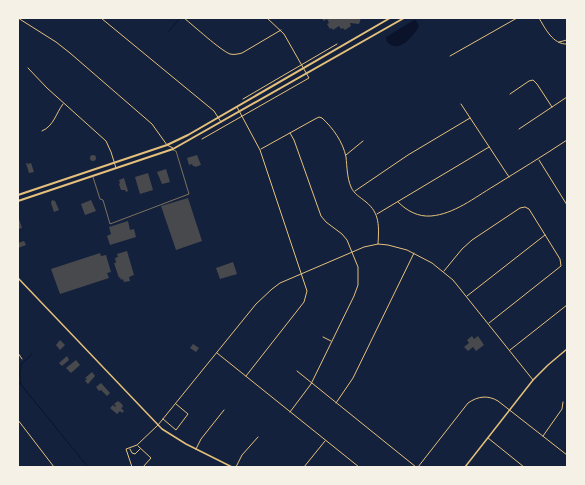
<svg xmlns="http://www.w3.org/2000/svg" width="585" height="485" font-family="'Exo 2',sans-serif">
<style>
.water{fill:#0b132b}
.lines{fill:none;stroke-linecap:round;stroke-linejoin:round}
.stream{stroke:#0b132b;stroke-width:1}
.building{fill:#48494c}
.service{stroke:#e5c07b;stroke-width:0.5}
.minor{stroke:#e5c07b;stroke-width:1}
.tertiary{stroke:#e5c07b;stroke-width:1.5}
.secondary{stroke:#e5c07b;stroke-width:1.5}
.primary{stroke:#e5c07b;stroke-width:2}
</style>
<rect width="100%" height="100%" fill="#14213d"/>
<path class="water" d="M414,20H416L419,26C415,34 402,51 391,45C387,43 386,40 386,37Z"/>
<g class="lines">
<g class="stream">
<polyline points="169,31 180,18"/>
<polyline points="18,381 88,467"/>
<polyline points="21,384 20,374 21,364 32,354"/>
</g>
</g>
<g class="building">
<polygon points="321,18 361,18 359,24 350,23 351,26 345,30 343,28 341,29 339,26 333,30 332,28 330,29 327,24 329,23 327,19 324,21"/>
<polygon points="197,155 201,165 195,167 195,166 193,166 192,164 189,165 187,158"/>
<circle cx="93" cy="158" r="3"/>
<polygon points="26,163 27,163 28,164 31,163 34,172 29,173"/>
<polygon points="166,169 170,182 162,184 157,172"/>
<polygon points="148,173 153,190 140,194 135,177"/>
<polygon points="124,178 128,191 126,192 125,190 121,190 119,184 120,183 119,180"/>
<polygon points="188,198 202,241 176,250 161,206"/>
<polygon points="52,200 55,201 59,210 54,212 51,203"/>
<polygon points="91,200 96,211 85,215 81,204"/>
<polygon points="18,216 22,228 18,229"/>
<polygon points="128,221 130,230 134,229 136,237 110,245 107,236 111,234 109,227"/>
<polygon points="24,241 26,245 18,248 18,243"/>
<polygon points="127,251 134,275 129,277 130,281 124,282 123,279 121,280 120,277 119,278 114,263 116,263 115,258 118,257 117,254"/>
<polygon points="100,253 101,256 106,255 111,272 107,273 109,278 60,294 51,269"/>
<polygon points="233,262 237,274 220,279 216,268"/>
<polygon points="472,336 474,339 478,336 484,345 476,351 473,347 468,351 464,347 469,343 467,340"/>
<polygon points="60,340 65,345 60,350 56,345"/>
<polygon points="193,344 199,348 196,352 190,348"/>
<polygon points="67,356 69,360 62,366 59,363"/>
<polygon points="76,360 80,365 71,373 66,368"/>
<polygon points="92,372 95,376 88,384 85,381 87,379 85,378"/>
<polygon points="101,383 110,393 107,396 101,390 99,391 96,387"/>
<polygon points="118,401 122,404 123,407 121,408 124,411 122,413 120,411 117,414 110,408 113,405 115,407 116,406 114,404"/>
</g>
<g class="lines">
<polyline class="service" points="93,177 100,199 103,200 110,224 189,194 176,151 173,150"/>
<g class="minor">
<polyline points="18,18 56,42 70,53 152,124 167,145 173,148"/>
<polyline points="101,18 214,111 221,122"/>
<path d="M184,18C194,26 220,50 230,54C234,55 238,54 242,53L281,30"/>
<path d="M539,18C545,28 553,45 567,44"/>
<polyline points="559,42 567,40"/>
<polyline points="450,56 517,18"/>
<polyline points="28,68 47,88 106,141 111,152 116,168"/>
<polyline points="510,94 529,81 533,80 537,84 552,107"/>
<polyline points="243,99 337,44"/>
<polyline points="461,104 509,177"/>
<polyline points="237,107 260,150 307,291 304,302 246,376"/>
<polyline points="519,129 567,97"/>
<path d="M42,131C54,126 56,113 63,104"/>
<polyline points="290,133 294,140 321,216 326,222 342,234 347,240 358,267 358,285 354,296 311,384 290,412"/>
<polyline points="202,139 309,78 284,34 267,18"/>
<path d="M261,149L315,119L319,117L322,118C333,128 343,142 346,157C347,166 347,178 351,187C354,194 360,197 366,202C380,213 379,227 378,244"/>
<polyline points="346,155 363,141"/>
<polyline points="539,160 567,205"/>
<polyline points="355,191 408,155 470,118"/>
<path d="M398,202C407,211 418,217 431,216C454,214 474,198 494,186C518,171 543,156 567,140"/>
<polyline points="377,214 489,147"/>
<polyline points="444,271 462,249 472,240 520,208 525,207 529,209 560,259 561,266 489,323"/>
<polyline points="467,296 545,235"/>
<polyline points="323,337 331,341"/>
<polyline points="510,350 567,305"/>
<polyline points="18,353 22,359"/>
<polyline points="217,353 359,467"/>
<polyline points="297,371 416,467"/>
<polyline points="336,403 353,378 414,253"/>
<polyline points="163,419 176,430 188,414 176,404"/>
<polyline points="18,420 54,467"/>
<polyline points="543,436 562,409 563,402"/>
<polyline points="488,438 524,467"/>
<polyline points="138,446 151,458 143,467"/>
<polyline points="130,449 132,453 135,454 140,449"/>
<polyline points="196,449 201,439 224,410"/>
<polyline points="132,467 126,449 137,445 158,425 256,304 272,289 280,283 364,247 378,244 388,245 407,250 432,263 453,280 533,380"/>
<polyline points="236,467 242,455 258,437"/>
<polyline points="304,467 325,441"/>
<path d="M418,467L468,403C478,396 488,395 498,401L567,455"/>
</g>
<polyline class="tertiary" points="465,467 533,380 548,365 567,349"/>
<polyline class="secondary" points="18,278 162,429 186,444 232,467"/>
<g class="primary">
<polyline points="18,195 167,145 188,135 390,18"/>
<polyline points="18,201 173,149 404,18"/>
</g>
</g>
<rect width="585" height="485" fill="none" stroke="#f6f1e7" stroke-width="38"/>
</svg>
